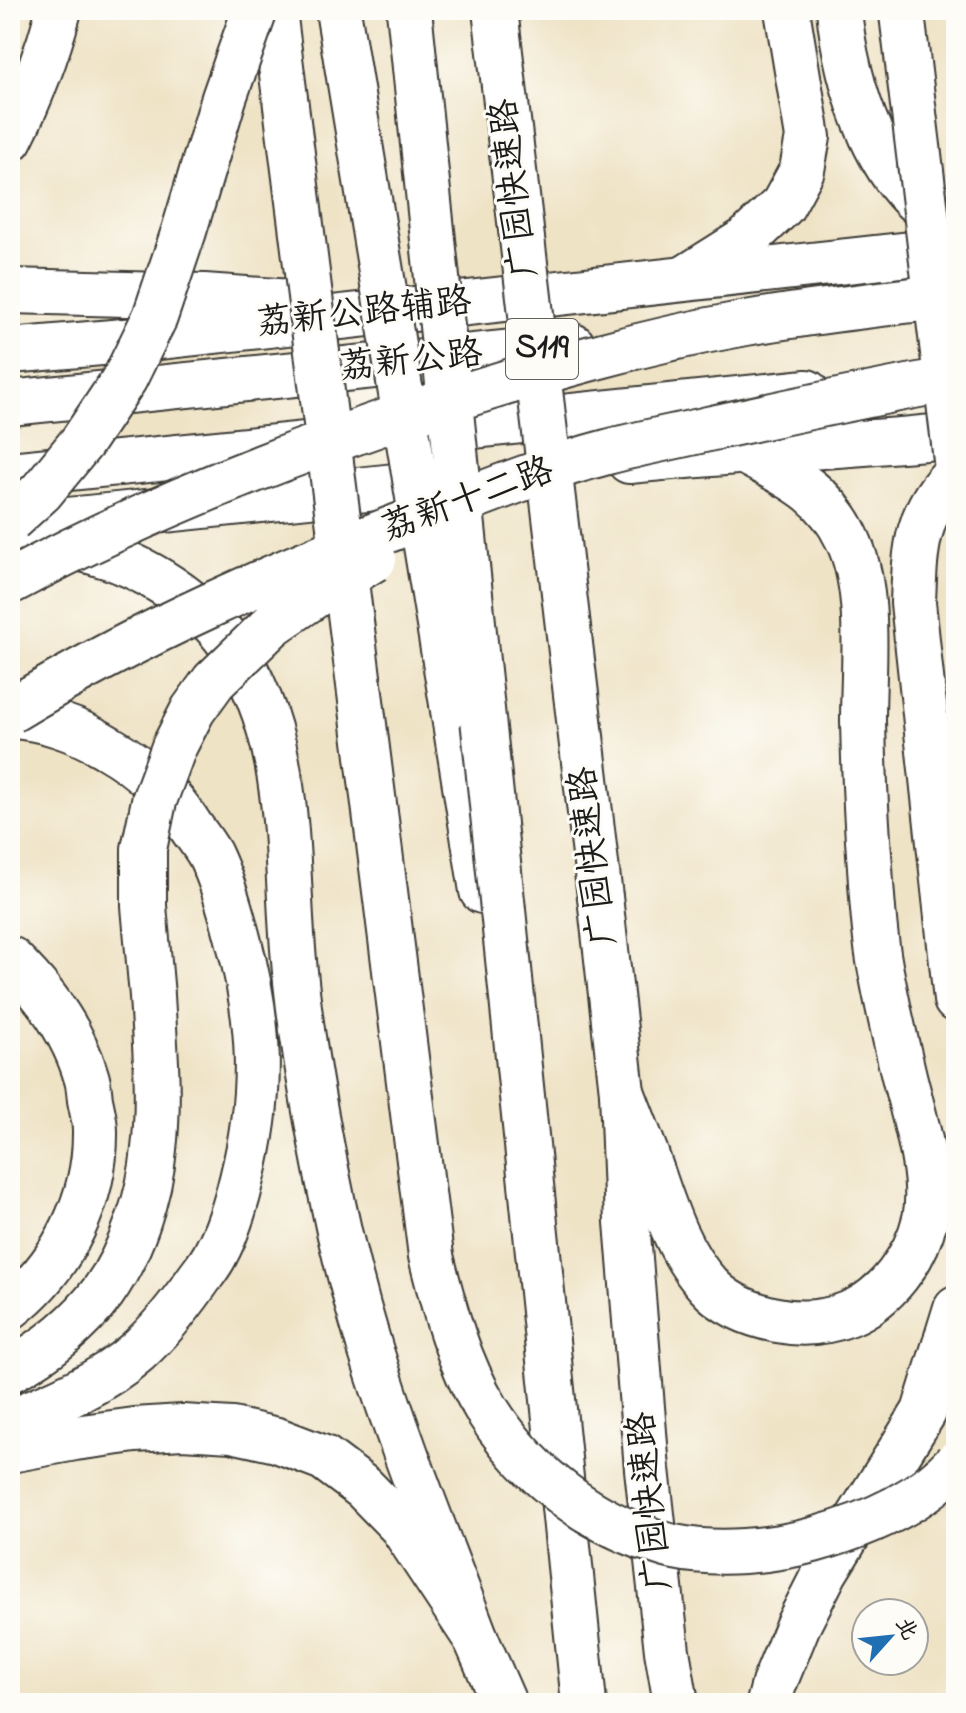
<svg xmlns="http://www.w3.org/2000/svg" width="966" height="1713" font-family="'Indie Flower','LXGW WenKai TC',sans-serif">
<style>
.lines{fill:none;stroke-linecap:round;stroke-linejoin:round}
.secondary-casing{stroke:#3c3a36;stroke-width:48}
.primary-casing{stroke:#3c3a36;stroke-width:48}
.highway-casing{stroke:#3c3a36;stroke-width:48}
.secondary{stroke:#fff;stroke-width:44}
.primary{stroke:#fff;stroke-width:44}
.highway{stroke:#fff;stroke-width:44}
.secondary-bridge-casing{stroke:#3c3a36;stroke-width:48;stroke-linecap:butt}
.highway-bridge-casing{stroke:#3c3a36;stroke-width:48;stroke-linecap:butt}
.secondary-bridge{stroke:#fff;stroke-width:44}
.highway-bridge{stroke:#fff;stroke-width:44}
.labels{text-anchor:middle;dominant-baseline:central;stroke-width:6;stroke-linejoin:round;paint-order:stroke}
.shield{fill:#fdfcf7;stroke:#605f5e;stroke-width:2}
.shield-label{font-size:34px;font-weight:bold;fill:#1c1c1c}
.street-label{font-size:36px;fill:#1c1c1c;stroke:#fdfcf7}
</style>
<rect width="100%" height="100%" fill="#fdfcf7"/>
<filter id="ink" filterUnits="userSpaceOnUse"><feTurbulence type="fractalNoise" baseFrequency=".0125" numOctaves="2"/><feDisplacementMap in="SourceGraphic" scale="16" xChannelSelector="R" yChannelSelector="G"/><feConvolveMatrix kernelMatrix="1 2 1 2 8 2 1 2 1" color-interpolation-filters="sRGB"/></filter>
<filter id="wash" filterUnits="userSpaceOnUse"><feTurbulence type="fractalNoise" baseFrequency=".006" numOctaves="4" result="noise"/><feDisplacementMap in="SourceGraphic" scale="32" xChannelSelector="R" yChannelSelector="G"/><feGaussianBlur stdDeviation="1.8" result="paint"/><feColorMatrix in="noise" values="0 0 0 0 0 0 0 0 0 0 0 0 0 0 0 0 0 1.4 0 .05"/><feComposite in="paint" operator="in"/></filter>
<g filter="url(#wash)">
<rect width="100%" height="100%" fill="#efe3c6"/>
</g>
<g filter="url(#ink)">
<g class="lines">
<defs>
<g id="secondary">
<path d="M10,139C31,97 47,55 59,10"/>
<polyline points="10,291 204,296 291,302"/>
<polyline points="10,351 124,341 956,249"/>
<path d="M629,461C738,450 847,446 956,435"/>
<polyline points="10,526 453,480"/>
<path d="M10,716C43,717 79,730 107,747C144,768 170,794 193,830C199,838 205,846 210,855C222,880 230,908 237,935C261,1022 264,1091 242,1179C236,1204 228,1231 216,1253C211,1264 202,1274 196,1283C179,1307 159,1332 137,1352C102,1383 53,1404 10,1421"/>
<path d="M10,959C43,991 73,1031 86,1076C89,1084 89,1092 90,1100C92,1110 95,1121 95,1131C96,1198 63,1266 10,1307"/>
<path d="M10,1370C45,1351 79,1324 103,1292C131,1253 150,1195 154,1149C160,1098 155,1046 152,996"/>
</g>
<g id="primary">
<polyline points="10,403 573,346"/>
<polyline points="414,432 807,392"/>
<polyline points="10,474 306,444"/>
</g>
<g id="highway">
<polyline points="274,10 286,106"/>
<path d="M839,10C846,84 879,198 956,226"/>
<polyline points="685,278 747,239 783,205 802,170 808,137 787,10"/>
<path d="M956,473C915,512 915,551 913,603L956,1000"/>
<path d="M10,539C37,541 66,544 93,552C144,565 200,601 230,644C292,733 285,845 293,949C299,1026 313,1103 328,1179C339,1235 353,1292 370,1348C400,1446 440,1543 476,1639"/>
<polyline points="452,704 482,891"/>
<polyline points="600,897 622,1092 627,1222 647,1469 667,1651 676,1703"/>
<polyline points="503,910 584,1703"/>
<path d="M622,1092C630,1113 638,1133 646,1154C662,1199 675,1249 708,1285C726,1305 752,1315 777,1320C802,1325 825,1323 848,1314C886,1299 916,1258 925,1219C934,1178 914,1117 904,1076C895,1039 887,1003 880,966C874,934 872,900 870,867C866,818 864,770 863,721C863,665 872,589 847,538C824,489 787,476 743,451"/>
<polyline points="10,1450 75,1438 135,1430 182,1427 232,1430 277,1440 324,1458 364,1488 402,1527 476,1639 504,1703"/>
<polyline points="769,1703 774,1684 798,1625 825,1572 924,1412 956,1308"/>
</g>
</defs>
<use href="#secondary" class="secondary-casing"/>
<use href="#primary" class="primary-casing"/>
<use href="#highway" class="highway-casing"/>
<use href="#secondary" class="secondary"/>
<use href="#primary" class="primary"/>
<use href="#highway" class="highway"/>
<defs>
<g id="secondary-bridge">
<path d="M10,582C145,509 289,453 435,405C537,372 640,342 746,323C815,311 886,303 956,295"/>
<path d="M10,711C140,632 282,570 425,516C484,493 546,468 607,452C640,443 674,437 708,429C790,411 873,393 956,378"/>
<polyline points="152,996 144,906 144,849 154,801 174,747 193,710 214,681 273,624 317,594 374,559"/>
</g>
<g id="highway-bridge">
<polyline points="338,10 452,704"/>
<polyline points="409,10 503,910"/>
<polyline points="495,10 600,897"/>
<polyline points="902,14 956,460"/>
<path d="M286,106L431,1256C444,1308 458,1363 487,1410C524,1469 580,1515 645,1538C655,1541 664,1545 674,1547C716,1556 772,1551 813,1540C864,1526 920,1503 956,1463"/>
<polyline points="10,520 41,492 82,442 125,378 155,317 184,231 224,98 255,10"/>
</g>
</defs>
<use href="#secondary-bridge" class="secondary-bridge-casing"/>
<use href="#highway-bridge" class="highway-bridge-casing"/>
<use href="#secondary-bridge" class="secondary-bridge"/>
<use href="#highway-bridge" class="highway-bridge"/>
</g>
</g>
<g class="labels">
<rect class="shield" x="506" y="319" width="72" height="60" rx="6"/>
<g class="shield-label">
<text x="542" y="349">S119</text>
</g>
<g class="street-label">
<text transform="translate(516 188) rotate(-97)">广园快速路</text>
<text transform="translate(364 314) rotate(-6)">荔新公路辅路</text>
<text transform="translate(411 362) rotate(-6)">荔新公路</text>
<text transform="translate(468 501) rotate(-20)">荔新十二路</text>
<text transform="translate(595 856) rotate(-97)">广园快速路</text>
<text transform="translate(652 1501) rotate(-96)">广园快速路</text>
</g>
</g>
<rect width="966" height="1713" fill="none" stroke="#fdfcf7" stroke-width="40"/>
<g transform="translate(890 1637) rotate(63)"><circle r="38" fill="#fdfcf7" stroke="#a3a29f" stroke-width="2"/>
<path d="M0-6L14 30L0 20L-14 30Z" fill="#1f6fb2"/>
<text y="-12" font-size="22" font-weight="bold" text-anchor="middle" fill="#1c1c1c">北</text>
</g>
</svg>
